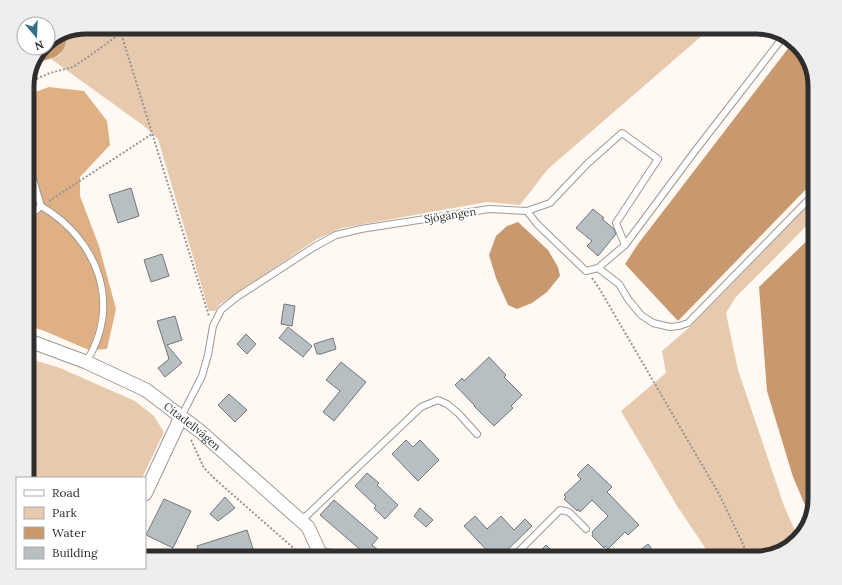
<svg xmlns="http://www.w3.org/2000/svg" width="842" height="585" font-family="Lora,serif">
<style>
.green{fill:#e7c9ae}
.forest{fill:#e0b085}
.water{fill:#c8996f}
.building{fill:#b7bfc3;stroke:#70787b}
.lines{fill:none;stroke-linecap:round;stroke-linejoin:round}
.service-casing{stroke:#9f9994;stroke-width:8}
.minor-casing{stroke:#9f9994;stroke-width:15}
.tertiary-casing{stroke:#9f9994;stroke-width:18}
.path{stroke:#999491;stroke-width:2;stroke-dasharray:2 2;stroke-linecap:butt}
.service{stroke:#fff;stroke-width:6}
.minor{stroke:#fff;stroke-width:13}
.tertiary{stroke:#fff;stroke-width:16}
.labels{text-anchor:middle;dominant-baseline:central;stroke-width:4;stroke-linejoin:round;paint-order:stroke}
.street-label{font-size:11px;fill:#302e2c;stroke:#fff}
.rim{fill:none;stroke:#302e2c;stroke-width:5}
</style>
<rect width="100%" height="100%" fill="#fff8f3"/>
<g class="green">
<polygon points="86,27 712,27 548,169 520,205 487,202 342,228 317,239 219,305 215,311 209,311 158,139 144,126 51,59 60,55 66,43 67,35"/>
<polygon points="815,198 815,217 764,269 735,298 726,313 738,370 784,506 798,538 782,552 757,558 712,558 677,506 621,411 666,373 662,351 691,326"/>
<polygon points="27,358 60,368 135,401 154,416 164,432 142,478 27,478"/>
</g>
<polygon class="forest" points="49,87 84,91 107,121 110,145 80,177 80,196 99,246 116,309 107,349 89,350 42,330 27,326 27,95"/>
<g class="water">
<path d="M68,34C64,57 56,58 36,62L43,48H48V43Z"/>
<polygon points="793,42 807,57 815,85 815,180 678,321 625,264 638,244"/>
<polygon points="518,222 548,250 558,267 560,276 547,292 532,303 517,309 508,305 496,278 489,255 496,236 507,226"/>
<polygon points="815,233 815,500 810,517 793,477 767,391 759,287"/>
</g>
<g class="building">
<polygon points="131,188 139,216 118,223 109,195"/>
<polygon points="593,209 604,218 602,219 614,229 616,234 598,256 587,246 592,241 576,228"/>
<polygon points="162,254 169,276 151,282 144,260"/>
<polygon points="284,304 295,306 292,326 281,324"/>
<polygon points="175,316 182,340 167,345 182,363 165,377 158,368 169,359 157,321"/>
<polygon points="288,327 312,346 303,357 279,338"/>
<polygon points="246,334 256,344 247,354 237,344"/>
<polygon points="333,338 336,349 321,354 317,354 314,344"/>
<polygon points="489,357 506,375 504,377 522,395 511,406 513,408 494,426 474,406 475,406 455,385 462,378 464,381"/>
<polygon points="341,362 366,382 334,421 323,412 340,391 326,380"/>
<polygon points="229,394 247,410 235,422 218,405"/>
<polygon points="406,440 413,447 420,440 439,460 418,481 392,454"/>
<polygon points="588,464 612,487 607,492 639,525 628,535 625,532 608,549 605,546 604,548 592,536 593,534 592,532 608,516 592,500 580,512 578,509 577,511 564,499 566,497 564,495 581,479 577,475"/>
<polygon points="367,473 379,483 377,485 398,505 385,519 374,508 376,506 355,486"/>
<polygon points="225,497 235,508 218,521 210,514"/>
<polygon points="164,499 191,511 173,548 146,535"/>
<polygon points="334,500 378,538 372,545 388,558 370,558 320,515"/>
<polygon points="420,508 433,520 426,527 414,516"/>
<polygon points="475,516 487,529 501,516 514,530 525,519 532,526 499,558 494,558 464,526"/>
<polygon points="247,530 256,558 200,558 197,546"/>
<polygon points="648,544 659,558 630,558"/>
<polygon points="546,545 559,558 533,558"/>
</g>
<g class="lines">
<defs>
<g id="service">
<polyline points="27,159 41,206"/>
<polyline points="527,211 550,203 587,164 622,133 658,159 616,223 625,245 598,268"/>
<path d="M27,218L41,206C97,239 123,304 86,362"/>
<polyline points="625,245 695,151 784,36"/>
<polyline points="181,417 202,376 208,355 213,326 221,310 237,297 314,247 336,235 361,229 489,209 527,211 537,224 586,271 598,268 619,284 628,299 641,315 653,323 670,327 679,326 688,323 815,193"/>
<polyline points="301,521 421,407 438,400 447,404 458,413 477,434"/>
<polyline points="512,558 560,510 569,512 586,529"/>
</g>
<g id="minor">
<path id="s1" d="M27,340L86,362L146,390L201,432L308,527L319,551L325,557"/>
<polyline points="145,494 181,417"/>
</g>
<polyline id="tertiary" points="320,558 325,557 331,558"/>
</defs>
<use href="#service" class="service-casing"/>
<use href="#minor" class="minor-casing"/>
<use href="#tertiary" class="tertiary-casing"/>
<g class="path">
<polyline points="119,27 209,316"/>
<polyline points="27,86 36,79 50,73 73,67 88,57 121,33 126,27"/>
<polyline points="49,201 152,134"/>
<polyline points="592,278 599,288 719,494 743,544 748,558"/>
<polyline points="191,440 204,468 216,480 298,552 300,558"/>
</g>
<use href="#service" class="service"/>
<use href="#minor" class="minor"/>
<use href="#tertiary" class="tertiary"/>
</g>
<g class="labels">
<g class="street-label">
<text transform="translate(450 215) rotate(-9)">Sjögången</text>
<text stroke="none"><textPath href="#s1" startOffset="188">Citadellvägen</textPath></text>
</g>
</g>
<path d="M0 0H842V585H0ZM86 34H756A52 52 0 0 1 808 86V499A52 52 0 0 1 756 551H86A52 52 0 0 1 34 499V86A52 52 0 0 1 86 34Z" fill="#eee" fill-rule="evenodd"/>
<path class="rim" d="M86 34H756A52 52 0 0 1 808 86V499A52 52 0 0 1 756 551H86A52 52 0 0 1 34 499V86A52 52 0 0 1 86 34Z"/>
<rect x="16" y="477" width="130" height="92" fill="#ffffff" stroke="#acabab"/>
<rect x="24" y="490" width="20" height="6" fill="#ffffff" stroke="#acabab"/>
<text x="52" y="497" font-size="12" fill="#302e2c">Road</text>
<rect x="24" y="507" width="20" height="12" fill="#e7c9ae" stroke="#acabab"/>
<text x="52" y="517" font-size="12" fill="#302e2c">Park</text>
<rect x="24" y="527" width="20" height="12" fill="#c8996f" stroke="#acabab"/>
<text x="52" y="537" font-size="12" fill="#302e2c">Water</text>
<rect x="24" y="547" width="20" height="12" fill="#b7bfc3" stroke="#acabab"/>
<text x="52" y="557" font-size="12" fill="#302e2c">Building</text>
<g transform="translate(36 36) rotate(161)"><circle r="19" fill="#ffffff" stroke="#acabab"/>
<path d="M0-3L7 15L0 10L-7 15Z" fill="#337087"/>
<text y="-6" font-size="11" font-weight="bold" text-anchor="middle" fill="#302e2c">N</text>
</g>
</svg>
